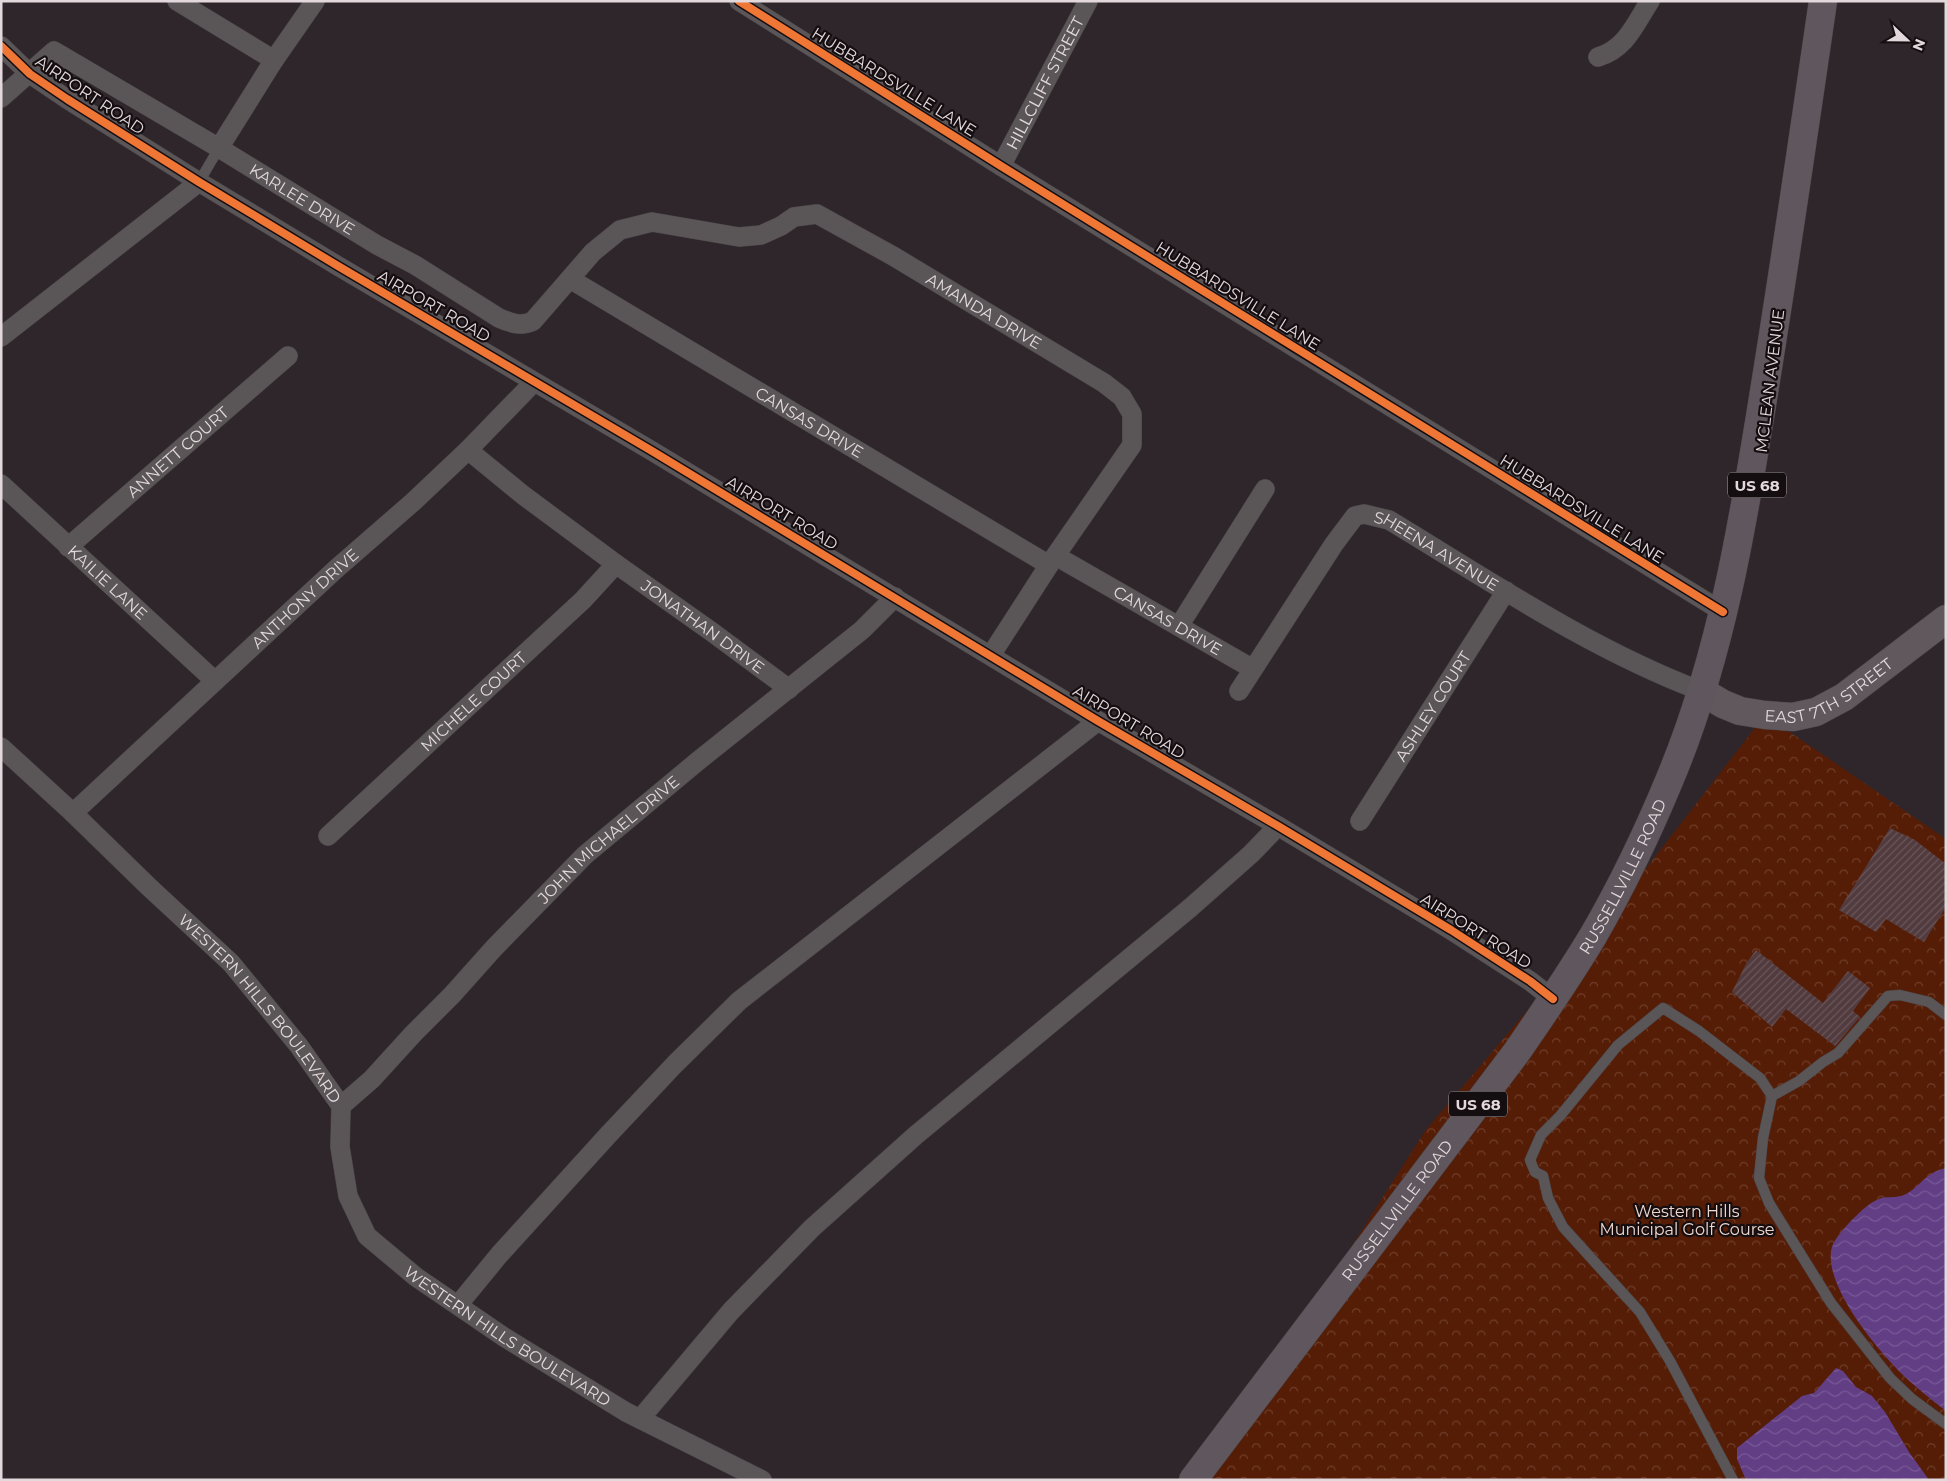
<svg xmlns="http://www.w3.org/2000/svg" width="1947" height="1481" font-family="Montserrat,sans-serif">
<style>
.forest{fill:url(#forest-crowns)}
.water{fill:url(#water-waves)}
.building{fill:url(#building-hatch)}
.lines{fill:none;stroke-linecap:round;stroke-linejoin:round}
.service-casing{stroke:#4b4447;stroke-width:11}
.minor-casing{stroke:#4b4447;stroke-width:20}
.secondary-casing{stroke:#4b4447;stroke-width:29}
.primary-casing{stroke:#4b4447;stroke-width:29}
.service{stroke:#5a5557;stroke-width:10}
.minor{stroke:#5a5557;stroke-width:19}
.secondary{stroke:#61585d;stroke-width:28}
.primary{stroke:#60565d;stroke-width:28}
.cycleway-casing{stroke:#150e11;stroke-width:11}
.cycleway{stroke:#f07635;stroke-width:8}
.labels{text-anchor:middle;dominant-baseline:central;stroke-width:4.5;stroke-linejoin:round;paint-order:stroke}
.shield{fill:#150e11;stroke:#a59c9f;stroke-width:1}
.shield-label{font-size:15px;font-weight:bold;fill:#e3d9dc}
.street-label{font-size:16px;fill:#e3d9dc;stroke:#150e11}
.park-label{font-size:16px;fill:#f1d8ce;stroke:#150e11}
</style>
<defs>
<pattern id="forest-crowns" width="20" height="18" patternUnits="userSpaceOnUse" patternTransform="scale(1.25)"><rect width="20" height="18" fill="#561d06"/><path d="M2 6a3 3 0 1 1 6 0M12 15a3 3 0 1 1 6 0" fill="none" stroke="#6e3d2a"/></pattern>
<pattern id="water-waves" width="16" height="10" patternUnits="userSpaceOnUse" patternTransform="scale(1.25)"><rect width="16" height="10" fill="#623e85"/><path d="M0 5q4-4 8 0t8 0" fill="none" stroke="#785996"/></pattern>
<pattern id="building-hatch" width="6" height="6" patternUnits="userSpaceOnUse" patternTransform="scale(1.25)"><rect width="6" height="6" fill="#513b3f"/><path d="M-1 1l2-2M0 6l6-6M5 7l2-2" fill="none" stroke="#6a575a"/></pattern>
</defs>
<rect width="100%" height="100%" fill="#2e262a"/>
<polygon class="forest" points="1765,715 1946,839 1946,1480 1203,1480 1425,1131 1627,893"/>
<g class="water">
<path d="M1946,1168V1411C1932,1400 1918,1389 1905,1377C1879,1352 1826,1289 1831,1251C1833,1240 1842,1231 1849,1223C1858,1214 1867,1204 1879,1199C1886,1196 1894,1198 1901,1196C1917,1192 1924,1172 1946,1168Z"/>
<polygon points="1836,1368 1843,1371 1856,1387 1872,1396 1885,1412 1909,1452 1929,1480 1746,1480 1737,1459 1737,1448 1802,1396 1814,1393"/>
</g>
<g class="building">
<polygon points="1890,828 1915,840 1946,864 1946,907 1924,942 1886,919 1876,932 1839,910"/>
<polygon points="1756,950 1823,1003 1848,971 1870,988 1853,1011 1860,1017 1835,1046 1786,1009 1772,1027 1732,992 1746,964"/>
</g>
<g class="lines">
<defs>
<g id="service">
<polyline points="199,182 219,148"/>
<polyline points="1772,1096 1799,1081 1823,1062 1838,1053 1888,996 1900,995 1929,1002 1946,1015"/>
<polyline points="1733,1480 1670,1361 1640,1312 1563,1227 1548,1198 1543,1176 1535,1172 1530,1160 1541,1135 1560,1116 1618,1045 1663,1008 1699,1031 1760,1078 1772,1096 1763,1138 1759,1178 1769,1203 1831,1303 1890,1378 1912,1399 1946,1424"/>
</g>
<g id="minor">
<polyline points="177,1 274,60"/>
<polyline points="739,1 1001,166 1723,612"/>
<polyline points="1,46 30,74 67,99 199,182 338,266 652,451 1098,721 1278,826 1451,930 1530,981 1553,999"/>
<path d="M1598,57C1626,49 1635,24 1650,1"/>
<path id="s1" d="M1,98L54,51L219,148L377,245L415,265L499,318C511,323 521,327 533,321L593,252L620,230L652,222L739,237L761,235L781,226L794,217L817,214L893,256L1104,383L1122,397L1132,414V445L1049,565L991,655"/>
<polyline points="219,148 274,60 315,1"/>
<path id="s2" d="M1001,166L1088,1"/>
<path id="s3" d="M570,279L1049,565"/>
<polyline points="1,337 199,182"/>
<path id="s4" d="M468,450L523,495L616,564L712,632L789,689"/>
<path id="s5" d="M1,484L215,681"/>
<path id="s6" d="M68,547L288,356"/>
<path id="s7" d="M1056,556L1253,669"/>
<polyline points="1179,626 1265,489"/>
<path id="s8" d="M1239,691L1334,544L1355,516L1364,514L1389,520C1490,581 1590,649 1701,691"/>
<path id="s9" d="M1,747L73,813L149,887L231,963L299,1046L341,1106L340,1147L348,1196L367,1236L416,1277L504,1337L626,1412L762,1480"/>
<path id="s10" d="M73,813L336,569L413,502L468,450L534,382"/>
<path id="s11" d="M1360,821L1506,591"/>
<path id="s12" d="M328,836L583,600L616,564"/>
<path id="s13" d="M341,1106L372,1079L413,1034L452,995L494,948L585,855L698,761L862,630L895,597"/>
<polyline points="458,1305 499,1255 609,1134 675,1064 739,1001 1098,721"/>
<polyline points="640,1419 731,1311 812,1228 916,1135 1190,908 1251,854 1278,826"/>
</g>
<g id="secondary">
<path id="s14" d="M1701,691L1723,704L1740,711L1765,715L1793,717L1816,712L1844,697L1946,619"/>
</g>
<g id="primary">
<path id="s15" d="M1193,1480L1516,1053C1543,1014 1569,976 1593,936C1622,886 1647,834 1669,781C1721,658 1743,524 1764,392C1785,262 1804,132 1823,1"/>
</g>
</defs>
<use href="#service" class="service-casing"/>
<use href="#minor" class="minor-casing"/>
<use href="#secondary" class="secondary-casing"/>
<use href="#primary" class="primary-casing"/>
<use href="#service" class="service"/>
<use href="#minor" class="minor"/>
<use href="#secondary" class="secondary"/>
<use href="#primary" class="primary"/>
<defs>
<g id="cycleway">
<polyline points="739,1 1001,166 1723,612"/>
<polyline points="1,46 30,74 67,99 199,182 338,266 652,451 1098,721 1278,826 1451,930 1530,981 1553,999"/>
</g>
</defs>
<use href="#cycleway" class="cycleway-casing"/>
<use href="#cycleway" class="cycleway"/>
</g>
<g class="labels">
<g class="shield">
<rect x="1728" y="472.5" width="58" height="25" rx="4"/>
<rect x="1449" y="1091.5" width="58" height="25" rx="4"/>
</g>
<g class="shield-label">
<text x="1757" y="485">US 68</text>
<text x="1478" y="1104">US 68</text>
</g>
<g class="street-label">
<text transform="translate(894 82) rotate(32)">HUBBARDSVILLE LANE</text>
<text stroke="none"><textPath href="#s2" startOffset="94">HILLCLIFF STREET</textPath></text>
<text transform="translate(90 95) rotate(34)">AIRPORT ROAD</text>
<text stroke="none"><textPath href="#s1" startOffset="360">KARLEE DRIVE</textPath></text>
<text transform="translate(1238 296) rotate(32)">HUBBARDSVILLE LANE</text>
<text transform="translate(434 306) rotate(30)">AIRPORT ROAD</text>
<text stroke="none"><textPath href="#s1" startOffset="1149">AMANDA DRIVE</textPath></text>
<text transform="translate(1770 381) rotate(-83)">MCLEAN AVENUE</text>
<text stroke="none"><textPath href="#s3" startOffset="279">CANSAS DRIVE</textPath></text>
<text stroke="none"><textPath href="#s6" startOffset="145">ANNETT COURT</textPath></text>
<text transform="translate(1582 509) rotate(32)">HUBBARDSVILLE LANE</text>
<text transform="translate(782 513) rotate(31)">AIRPORT ROAD</text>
<text stroke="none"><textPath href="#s8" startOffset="301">SHEENA AVENUE</textPath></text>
<text stroke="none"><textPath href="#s5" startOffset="145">KAILIE LANE</textPath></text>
<text stroke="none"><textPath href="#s10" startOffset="316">ANTHONY DRIVE</textPath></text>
<text stroke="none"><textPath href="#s7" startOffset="129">CANSAS DRIVE</textPath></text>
<text stroke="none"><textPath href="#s4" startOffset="294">JONATHAN DRIVE</textPath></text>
<text stroke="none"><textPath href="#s14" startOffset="140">EAST 7TH STREET</textPath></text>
<text stroke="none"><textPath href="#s12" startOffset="198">MICHELE COURT</textPath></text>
<text stroke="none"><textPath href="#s11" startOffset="136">ASHLEY COURT</textPath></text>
<text transform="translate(1129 722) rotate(31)">AIRPORT ROAD</text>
<text stroke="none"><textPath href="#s13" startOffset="378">JOHN MICHAEL DRIVE</textPath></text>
<text stroke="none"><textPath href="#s15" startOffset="742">RUSSELLVILLE ROAD</textPath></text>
<text transform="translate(1476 931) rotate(32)">AIRPORT ROAD</text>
<text stroke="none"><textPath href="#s9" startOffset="369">WESTERN HILLS BOULEVARD</textPath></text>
<text stroke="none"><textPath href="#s15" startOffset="338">RUSSELLVILLE ROAD</textPath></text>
<text stroke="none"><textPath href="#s9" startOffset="804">WESTERN HILLS BOULEVARD</textPath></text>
</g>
<g class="park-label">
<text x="1687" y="1211">Western Hills<tspan x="1687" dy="18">Municipal Golf Course</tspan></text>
</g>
</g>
<rect width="1947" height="1481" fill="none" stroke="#e3d9dc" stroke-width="5"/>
<g transform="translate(1907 40) rotate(112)" stroke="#150e11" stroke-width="4" paint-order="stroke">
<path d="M0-4L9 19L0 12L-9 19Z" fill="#e3d9dc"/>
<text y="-8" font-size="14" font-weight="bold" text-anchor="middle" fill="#e3d9dc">N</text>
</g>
</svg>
